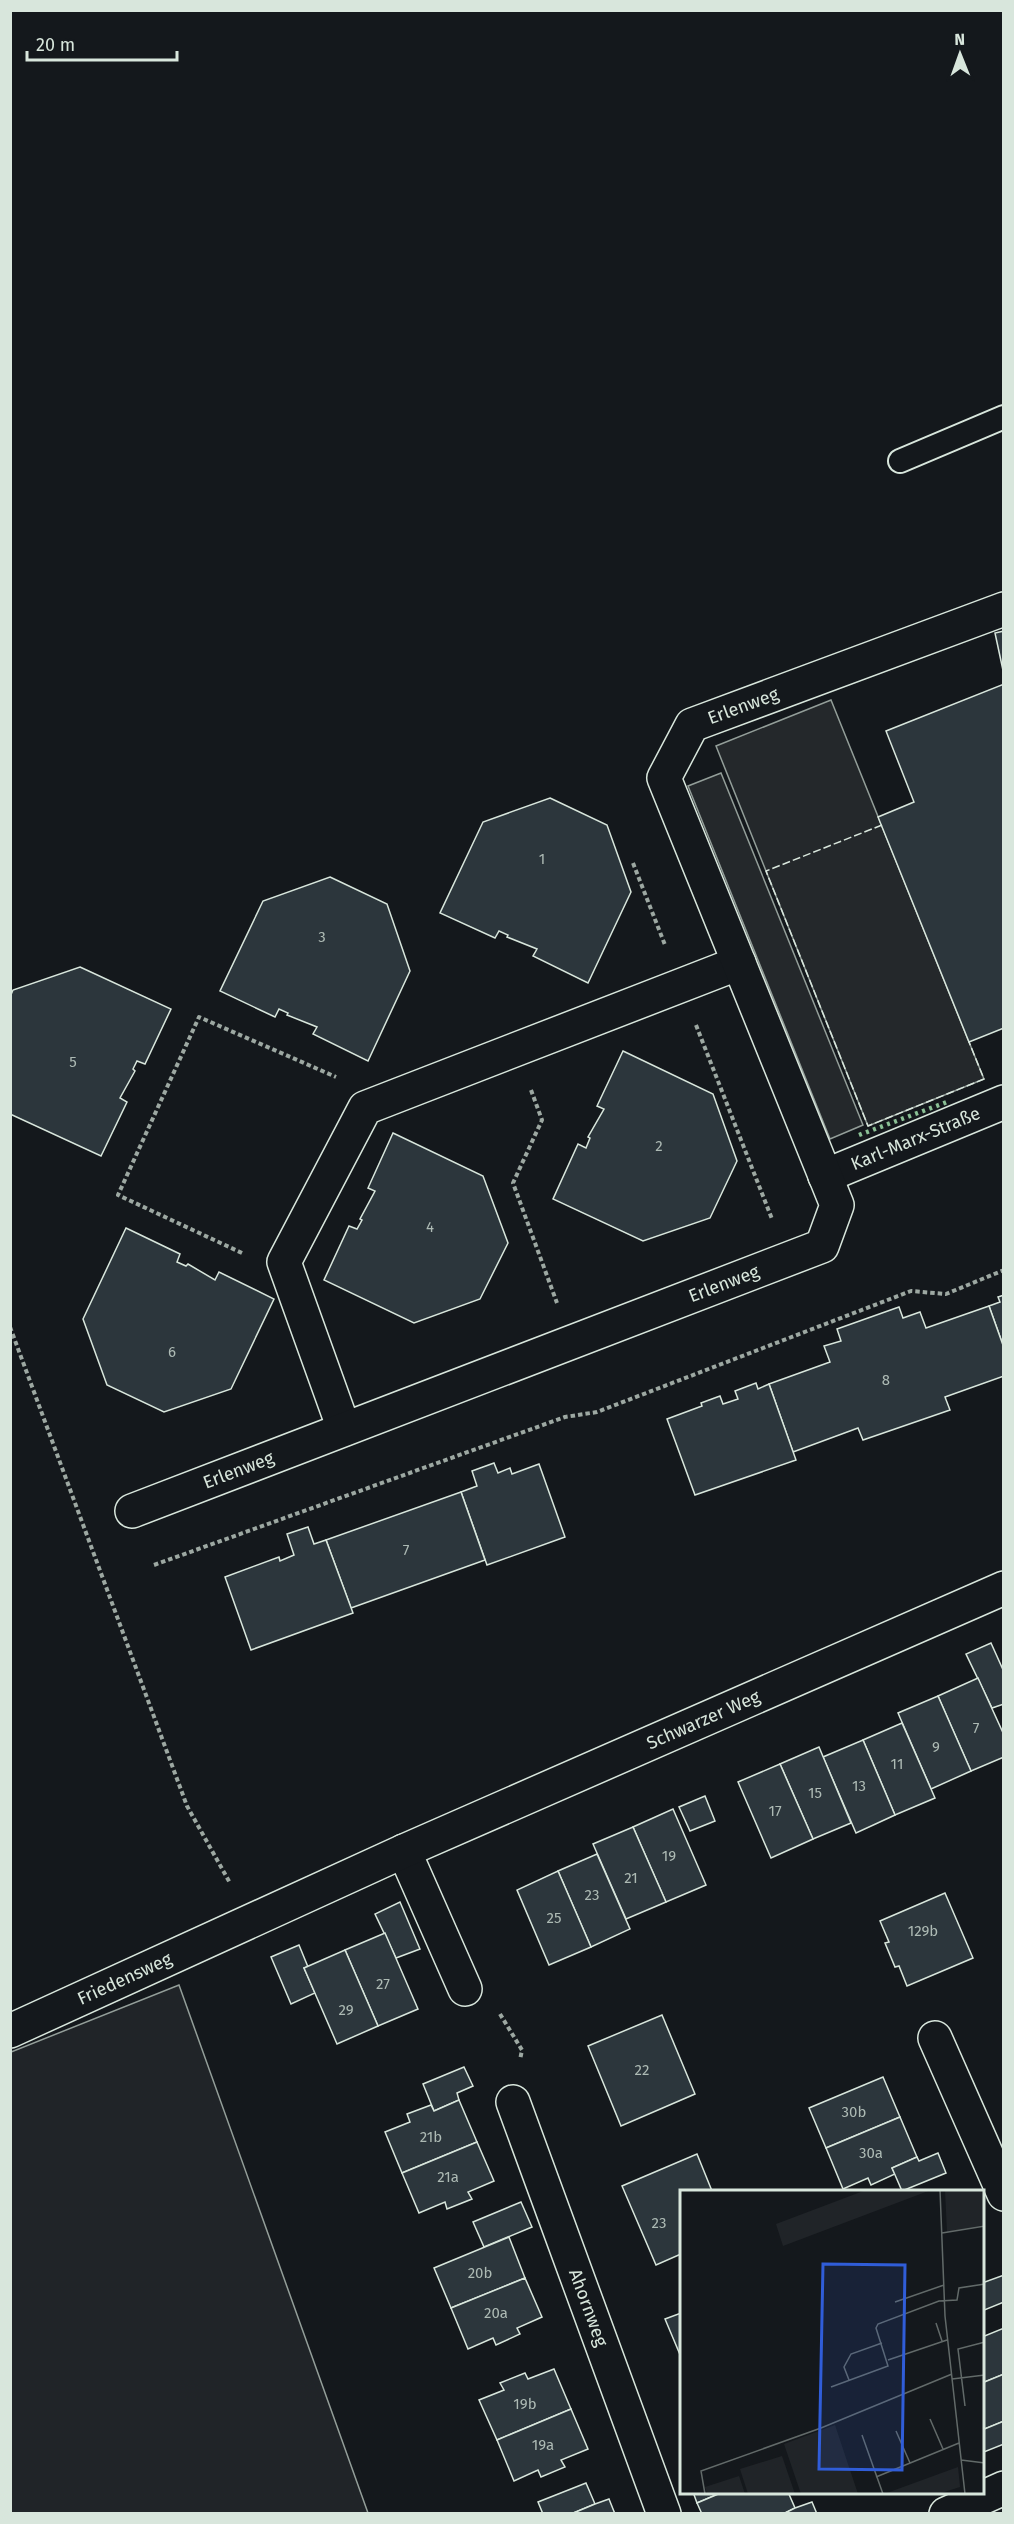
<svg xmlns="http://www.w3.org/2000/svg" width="1014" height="2524" font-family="'Fira Sans',sans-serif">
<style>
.green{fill:#202428;stroke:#939e99;stroke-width:1.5}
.parking{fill:#24282b;stroke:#939e99;stroke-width:1.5}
.building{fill:#2c363c;stroke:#d8e6dc;stroke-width:1.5}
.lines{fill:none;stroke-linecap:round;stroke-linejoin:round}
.service-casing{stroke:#d8e6dc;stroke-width:26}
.minor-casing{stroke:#d8e6dc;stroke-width:36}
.path{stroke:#9da8a2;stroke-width:4;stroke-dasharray:4.5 3;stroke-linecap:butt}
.service{stroke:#14181c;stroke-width:22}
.minor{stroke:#14181c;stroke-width:33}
.hedge{stroke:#8ac095;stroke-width:4.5;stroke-dasharray:3 4.5;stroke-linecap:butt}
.fence{stroke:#d8e6dc;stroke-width:1.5;stroke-dasharray:8 3;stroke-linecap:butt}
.labels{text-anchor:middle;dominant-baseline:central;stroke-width:4.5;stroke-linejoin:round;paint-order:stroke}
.number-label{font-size:15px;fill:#adbab4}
.street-label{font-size:18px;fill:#d8e6dc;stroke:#14181c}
.inset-road{fill:none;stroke:#626a69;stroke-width:1.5}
.view{fill:#305dd8;fill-opacity:0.15;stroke:#305dd8;stroke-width:3}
.inset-edge{fill:none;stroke:#d8e6dc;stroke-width:3}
</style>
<rect width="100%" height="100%" fill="#14181c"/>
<polygon class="green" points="179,1985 368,2513 11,2513 11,2052"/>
<g class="parking">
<polygon points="831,700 984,1079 868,1126 716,746"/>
<polygon points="721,773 863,1125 830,1139 688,786"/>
</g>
<g class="building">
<polygon points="1004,631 1004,675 995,633"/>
<polygon points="1004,684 1004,1028 969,1042 878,817 914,802 886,731"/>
<polygon points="550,798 607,825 631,892 588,983 533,956 537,949 507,937 508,935 499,931 495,938 440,913 483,822"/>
<polygon points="330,877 387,904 410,971 368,1061 313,1034 317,1027 287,1015 288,1013 279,1009 275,1017 220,991 263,901"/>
<polygon points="80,967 171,1009 145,1064 137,1061 133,1069 135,1071 120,1098 127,1102 101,1156 10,1114 10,997 13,990"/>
<polygon points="623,1051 713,1094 737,1161 710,1218 643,1241 553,1199 578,1144 586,1148 590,1138 588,1137 604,1109 597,1106"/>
<polygon points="393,1133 483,1176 508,1243 480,1299 414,1323 324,1280 349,1226 357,1229 362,1220 360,1219 375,1191 368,1188"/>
<polygon points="126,1228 180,1254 177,1262 186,1266 188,1264 215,1280 219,1272 274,1299 231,1389 164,1412 107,1385 83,1319"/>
<polygon points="1004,1295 1004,1348 989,1306 1000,1302 998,1297"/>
<polygon points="989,1306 1004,1348 1004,1376 945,1397 950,1410 863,1440 858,1428 793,1452 769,1384 830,1362 824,1346 841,1341 837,1329 899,1307 903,1318 920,1312 926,1328"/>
<polygon points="756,1383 758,1389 769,1384 796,1460 695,1495 667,1419 702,1406 701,1403 720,1396 723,1404 738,1399 735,1391"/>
<polygon points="494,1463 498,1473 510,1468 512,1474 539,1464 565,1537 487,1565 461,1492 477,1486 472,1471"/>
<polygon points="461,1492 485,1560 351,1608 326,1540"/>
<polygon points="308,1527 314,1544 326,1540 353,1613 251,1650 225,1577 279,1557 280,1561 294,1555 287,1534"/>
<polygon points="991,1643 1004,1672 1004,1704 992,1708 966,1654"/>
<polygon points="978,1678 1004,1735 1004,1757 971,1771 938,1696"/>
<polygon points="938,1696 971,1771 931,1789 898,1713"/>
<polygon points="902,1723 935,1798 895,1815 863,1740"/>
<polygon points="863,1740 895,1815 856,1833 823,1757"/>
<polygon points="819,1747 851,1823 813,1839 780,1764"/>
<polygon points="780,1764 813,1839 771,1858 738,1782"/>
<polygon points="705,1796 715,1821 690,1831 679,1807"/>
<polygon points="673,1809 706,1885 666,1902 633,1827"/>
<polygon points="633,1827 666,1902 626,1919 593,1844"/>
<polygon points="597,1854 630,1929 591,1947 558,1871"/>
<polygon points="558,1871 591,1947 549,1965 517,1890"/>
<polygon points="945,1893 973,1958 907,1986 899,1966 895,1967 885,1943 889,1942 880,1921"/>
<polygon points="400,1902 420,1949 396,1958 375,1914"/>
<polygon points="385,1933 418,2009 378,2026 345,1950"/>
<polygon points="299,1945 308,1967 304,1968 315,1993 291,2004 271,1957"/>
<polygon points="345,1950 378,2026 337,2044 304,1968"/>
<polygon points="662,2015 695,2094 621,2126 588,2046"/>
<polygon points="464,2067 473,2086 457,2093 459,2100 434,2111 423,2084"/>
<polygon points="883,2077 900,2117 826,2148 809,2108"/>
<polygon points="459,2100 477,2142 402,2173 385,2132 410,2122 407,2114 431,2105 434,2111"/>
<polygon points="900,2117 917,2157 892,2168 895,2174 871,2185 868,2178 843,2189 826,2148"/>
<polygon points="477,2142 494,2181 468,2192 472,2199 447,2209 445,2202 419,2213 402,2173"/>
<polygon points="938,2153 946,2173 902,2191 892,2168 917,2157 919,2161"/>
<polygon points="697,2154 712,2191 681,2191 681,2254 656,2265 622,2186"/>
<polygon points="521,2202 532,2227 484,2247 473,2222"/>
<polygon points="509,2237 525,2278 451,2308 434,2268"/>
<polygon points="1004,2275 1004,2302 982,2311 982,2283"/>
<polygon points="525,2278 542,2317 517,2328 520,2334 496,2345 493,2338 468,2349 451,2308"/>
<polygon points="681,2313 681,2357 665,2319"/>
<polygon points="1004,2328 1004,2374 982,2383 982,2337"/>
<polygon points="554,2369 571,2409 497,2440 479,2400 504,2390 500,2383 525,2373 528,2379"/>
<polygon points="1004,2374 1004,2421 982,2430 982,2383"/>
<polygon points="571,2409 588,2449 561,2460 565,2467 541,2477 538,2470 514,2481 497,2440"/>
<polygon points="1004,2421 1004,2444 984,2452 982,2430"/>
<polygon points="586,2483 595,2504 571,2514 543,2514 538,2502"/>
<polygon points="693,2492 723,2492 697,2503"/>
<polygon points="723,2492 788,2492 795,2508 783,2514 702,2514 697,2503"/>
<polygon points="609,2499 615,2514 571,2514 595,2504"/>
<polygon points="812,2502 817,2514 783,2514 795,2508"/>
</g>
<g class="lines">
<defs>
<polyline id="service" points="900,461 1004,417"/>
<g id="minor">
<path id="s1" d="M825,1176L1004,1102"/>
<polyline points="344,1429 284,1262 365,1108 739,963"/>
<path id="s2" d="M132,1511L822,1246L837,1205L664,778L692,725L1004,609"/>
<polyline points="404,1851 465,1989"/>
<path id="s3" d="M10,2031L404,1851L1004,1588"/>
<polyline points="935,2038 1004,2194"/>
<path id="s4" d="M513,2102L664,2514"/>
<polyline points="946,2514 1004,2488"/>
</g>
</defs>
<use href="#service" class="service-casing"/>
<use href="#minor" class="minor-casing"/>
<g class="path">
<polyline points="633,863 665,945"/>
<polyline points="696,1025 772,1219"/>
<polyline points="531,1090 542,1120 513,1183 557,1303"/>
<polyline points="242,1253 118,1195 199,1017 336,1077"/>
<polyline points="10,1327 187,1806 230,1883"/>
<polyline points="154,1565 565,1417 597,1412 911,1291 946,1294 1004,1270"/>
<polyline points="500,2014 522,2050 520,2060"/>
</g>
<use href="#service" class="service"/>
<use href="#minor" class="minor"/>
<polyline class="hedge" points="859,1135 947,1102"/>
<polyline class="fence" points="882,825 766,871 868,1126 984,1079 969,1042"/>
</g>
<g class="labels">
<g class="number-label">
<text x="542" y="859">1</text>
<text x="322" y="937">3</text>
<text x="73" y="1062">5</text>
<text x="659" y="1146">2</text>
<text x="430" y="1227">4</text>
<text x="172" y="1352">6</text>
<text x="886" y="1380">8</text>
<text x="406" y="1550">7</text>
<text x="976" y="1728">7</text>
<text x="936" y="1747">9</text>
<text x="897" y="1764">11</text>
<text x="859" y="1786">13</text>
<text x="815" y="1793">15</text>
<text x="775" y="1811">17</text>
<text x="669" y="1856">19</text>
<text x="631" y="1878">21</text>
<text x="592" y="1895">23</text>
<text x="554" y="1918">25</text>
<text x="923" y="1931">129b</text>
<text x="383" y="1984">27</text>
<text x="346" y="2010">29</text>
<text x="642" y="2070">22</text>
<text x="854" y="2112">30b</text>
<text x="431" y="2137">21b</text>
<text x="871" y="2153">30a</text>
<text x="448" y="2177">21a</text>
<text x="659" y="2223">23</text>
<text x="480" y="2273">20b</text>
<text x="496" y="2313">20a</text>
<text x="525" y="2404">19b</text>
<text x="543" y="2445">19a</text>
</g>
<g class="street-label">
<text stroke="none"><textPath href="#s2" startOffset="1358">Erlenweg</textPath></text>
<text stroke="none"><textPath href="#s1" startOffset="98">Karl-Marx-Straße</textPath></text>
<text stroke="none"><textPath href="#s2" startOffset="634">Erlenweg</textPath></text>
<text stroke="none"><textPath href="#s2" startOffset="114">Erlenweg</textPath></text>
<text stroke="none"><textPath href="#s3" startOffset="760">Schwarzer Weg</textPath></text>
<text stroke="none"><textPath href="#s3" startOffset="126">Friedensweg</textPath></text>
<text stroke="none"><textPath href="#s4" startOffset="219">Ahornweg</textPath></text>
</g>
</g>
<g transform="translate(680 2190)">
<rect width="304" height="304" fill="#14181c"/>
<path d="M186,0H251L103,56L96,34ZM265,0H304V35L267,42ZM155,235L178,304H121L104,254ZM102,266L115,304H68L60,279ZM278,277L280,297L258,304H204ZM59,286L65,304H27L25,297Z" fill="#202428"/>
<path class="inset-road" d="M260,0L265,126L285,304M262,43L305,36M215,112L264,95M256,133L262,151M208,170L267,150M272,189L305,185M169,190L164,177L171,164L202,153M151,197L208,176L196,138L198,134L259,111L277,110L279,98L305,94M285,216L278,159L305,152M250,229L263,259M216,241L230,273M182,245L203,304M281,270L305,273M196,287L279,253M25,304L21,281L141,238L272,184"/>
<path class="view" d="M143,74L225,75L222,280L139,279Z"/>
<rect width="304" height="304" class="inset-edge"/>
</g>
<rect width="1014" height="2524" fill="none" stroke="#d8e6dc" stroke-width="24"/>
<g transform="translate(960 54) rotate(359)" stroke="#14181c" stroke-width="4.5" paint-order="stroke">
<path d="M0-4.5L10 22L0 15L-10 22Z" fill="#d8e6dc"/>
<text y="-9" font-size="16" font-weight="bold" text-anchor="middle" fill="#d8e6dc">N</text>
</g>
<path d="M27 51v9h150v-9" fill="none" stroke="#d8e6dc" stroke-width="3"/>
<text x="36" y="51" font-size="18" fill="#d8e6dc" stroke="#14181c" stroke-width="4.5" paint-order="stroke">20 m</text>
</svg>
